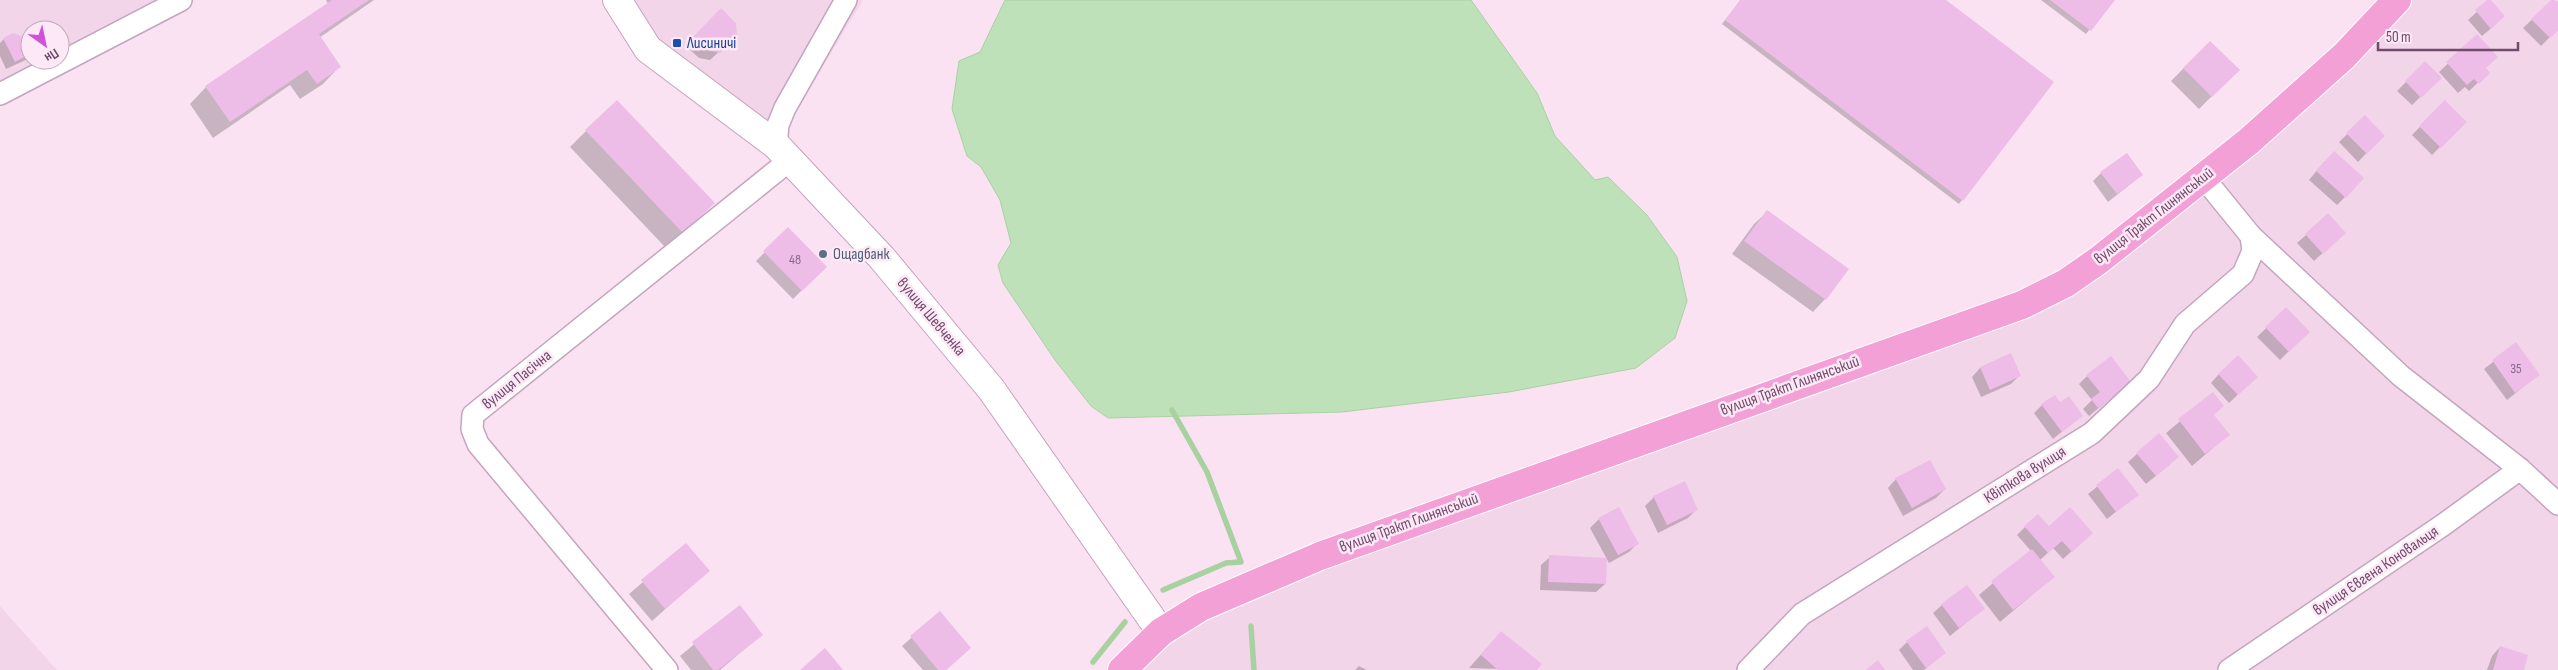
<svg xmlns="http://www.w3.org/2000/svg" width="2558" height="670" font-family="'Sofia Sans Condensed',sans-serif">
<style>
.residential{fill:#f3d5ea;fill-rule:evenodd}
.water{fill:#bfe1b9;stroke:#a7d2a0}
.shadow{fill:#0003}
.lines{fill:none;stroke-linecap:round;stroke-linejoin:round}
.stream{stroke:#a7d2a0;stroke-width:5.5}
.building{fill:#edbde7}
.street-casing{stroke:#c4a5bf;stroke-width:24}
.secondary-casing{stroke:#c5a2c0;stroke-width:30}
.primary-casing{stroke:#fff;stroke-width:30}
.street{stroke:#fff;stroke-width:21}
.secondary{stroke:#fff;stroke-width:28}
.primary{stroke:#f3a0d7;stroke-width:28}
.transit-dot{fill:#1a4fb4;stroke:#fde8f6;stroke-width:2}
.service-dot{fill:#5c6f8a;stroke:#fde8f6;stroke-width:2}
.labels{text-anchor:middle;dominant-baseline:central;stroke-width:5;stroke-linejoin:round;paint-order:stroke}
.number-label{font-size:14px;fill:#8e688b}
.transit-label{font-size:16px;fill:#164399;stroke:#fde8f6;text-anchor:start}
.street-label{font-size:16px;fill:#6f4b6c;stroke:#fde8f6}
.service-label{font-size:16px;fill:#4e5e75;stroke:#fde8f6;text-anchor:start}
</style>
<rect width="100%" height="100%" fill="#fae2f2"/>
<g class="residential">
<path d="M0,0H181L0,94ZM30,30H60V60H30Z"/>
<polygon points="617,0 863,0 776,145 700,89"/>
<polygon points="2397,0 2558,0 2558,670 1122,670 1161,632 2066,283"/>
<polygon points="0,606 57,670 0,670"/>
</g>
<polygon class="water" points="1005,0 1471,0 1537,93 1555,136 1595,180 1608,177 1647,215 1677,257 1687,301 1675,338 1636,368 1509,392 1342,412 1108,418 1091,406 1055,360 1003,283 998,265 1011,243 1000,200 981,167 967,156 952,109 959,61 980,52"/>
<g class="shadow">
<polygon points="326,0 374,0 319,38 339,67 323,84 300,99 290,85 213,138 190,104 206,87 328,4"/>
<polygon points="1741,0 1944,0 1962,200 1959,204 1722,24"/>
<polygon points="2041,0 2114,0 2086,34"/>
<polygon points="2490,0 2495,25 2482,36 2468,20"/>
<polygon points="2553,0 2558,3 2558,29 2541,46 2523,28"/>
<polygon points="721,10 736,36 710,60 699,58 686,46"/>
<polygon points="30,33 30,58 6,69 0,56 0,43 4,39 21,38"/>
<polygon points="2477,36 2484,69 2488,73 2469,91 2465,87 2458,93 2439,72"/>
<polygon points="2210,42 2238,70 2199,109 2171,81"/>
<polygon points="2425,63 2440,78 2412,105 2397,91"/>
<polygon points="2445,101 2465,122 2432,155 2412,135"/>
<polygon points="2365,117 2383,136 2358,162 2339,142"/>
<polygon points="586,131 696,219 666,248 570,147"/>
<polygon points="2325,161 2345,197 2337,205 2309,180"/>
<polygon points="2101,173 2142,175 2108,202 2093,181"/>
<polygon points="1767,212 1825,299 1813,312 1732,254 1754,224"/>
<polygon points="788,229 825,267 793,299 756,261"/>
<polygon points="2306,235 2336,241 2314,261 2297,243"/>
<polygon points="2286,309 2308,332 2280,360 2257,337"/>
<polygon points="2516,344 2538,375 2507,400 2484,369"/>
<polygon points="2010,354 2020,375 2011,384 1981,397 1972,377 1980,368"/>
<polygon points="2219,374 2248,385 2229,403 2211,383"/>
<polygon points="2087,376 2130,382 2089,416 2083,409 2092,400 2079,384"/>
<polygon points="2213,394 2213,416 2228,435 2192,466 2166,433"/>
<polygon points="2060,404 2081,416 2053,439 2034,413 2042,405"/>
<polygon points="2137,454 2169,465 2146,484 2128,462"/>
<polygon points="2118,470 2137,495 2107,519 2088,494"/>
<polygon points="1896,479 1945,489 1936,498 1903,516 1888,488"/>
<polygon points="1654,497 1697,509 1688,518 1658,533 1645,506"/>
<polygon points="1599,519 1637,544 1629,552 1609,563 1590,528"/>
<polygon points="2025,527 2049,528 2083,541 2063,559 2053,548 2040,560 2053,577 2000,622 1979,595 2031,551 2017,535"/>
<polygon points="686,545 708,571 652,621 629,594"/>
<polygon points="1550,557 1605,584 1596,592 1540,590 1541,565"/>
<polygon points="1942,605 1983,609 1950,636 1933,613"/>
<polygon points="739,607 761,635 720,670 691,670 680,656"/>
<polygon points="940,613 970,648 946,670 923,670 902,646"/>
<polygon points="1501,632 1536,670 1469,668"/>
<polygon points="1907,642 1944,653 1924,670 1913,670 1899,650"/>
<polygon points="2500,647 2522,670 2487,670 2492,656"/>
<polygon points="1359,666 1367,670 1355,670"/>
</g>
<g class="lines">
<g class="stream">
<polyline points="1163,590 1226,563 1241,562 1207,472 1172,410"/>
<polyline points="1251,626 1254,670"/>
<polyline points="1093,662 1125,622"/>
</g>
</g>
<g class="building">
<polygon points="332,0 369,0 319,34 341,67 317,84 307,70 230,122 205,86"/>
<polygon points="1740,0 1946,0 2054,82 1963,201 1725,20"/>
<polygon points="2050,0 2115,0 2091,31"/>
<polygon points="2487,0 2491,0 2505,16 2491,29 2475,10"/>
<polygon points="2551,0 2558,1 2558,31 2550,38 2531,19"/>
<polygon points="721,8 736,23 737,36 720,53 708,50 693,37"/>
<polygon points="30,32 30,54 15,62 3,38 13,33 21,36"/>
<polygon points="2477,34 2498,57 2486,68 2490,73 2479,84 2474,79 2467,85 2446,62"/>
<polygon points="2210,41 2240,70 2212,97 2183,68"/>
<polygon points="2425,61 2442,78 2421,98 2405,81"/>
<polygon points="617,100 715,203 683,233 585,130"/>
<polygon points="2445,100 2467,122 2441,148 2419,126"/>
<polygon points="2365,115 2385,136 2367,154 2346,133"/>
<polygon points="2334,151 2364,178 2346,198 2316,171"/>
<polygon points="2127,153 2143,175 2117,194 2100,172"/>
<polygon points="1767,210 1849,269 1826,300 1744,241"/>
<polygon points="2328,213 2346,233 2323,254 2305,234"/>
<polygon points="788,227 827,267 802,291 763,251"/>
<polygon points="2286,307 2310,332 2289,352 2265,327"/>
<polygon points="2516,342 2540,375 2515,393 2492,360"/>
<polygon points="2011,353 2021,376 1990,390 1980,367"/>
<polygon points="2238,355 2258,377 2238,395 2218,374"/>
<polygon points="2111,356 2131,382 2098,408 2091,399 2100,392 2086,375"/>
<polygon points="2213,392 2224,406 2214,415 2230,435 2205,454 2178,419"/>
<polygon points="2055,395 2060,402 2069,396 2083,416 2062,432 2041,404"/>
<polygon points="2159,433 2179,457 2156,476 2136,453"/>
<polygon points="1930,460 1946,489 1912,508 1895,478"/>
<polygon points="2118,468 2139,495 2116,512 2096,485"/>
<polygon points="1685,481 1698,510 1667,525 1653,496"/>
<polygon points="1619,507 1639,544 1618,555 1598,518"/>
<polygon points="2070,507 2093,533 2072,552 2062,541 2048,553 2024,526 2038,514 2049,526"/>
<polygon points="686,543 710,571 665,609 641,580"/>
<polygon points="2032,549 2055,577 2013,610 1991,581"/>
<polygon points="1549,555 1607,558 1606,584 1548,582"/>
<polygon points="1967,585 1985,609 1959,628 1941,604"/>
<polygon points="740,605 763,635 718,670 713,670 692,642"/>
<polygon points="940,611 971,648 946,670 938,670 910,636"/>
<polygon points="1927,626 1946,653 1926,668 1906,641"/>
<polygon points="1501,631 1542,664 1537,670 1498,670 1481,655"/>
<polygon points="2500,646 2528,655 2524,670 2493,670"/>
<polygon points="825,648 843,670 800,670"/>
<polygon points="1878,660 1885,670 1866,670"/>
</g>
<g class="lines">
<defs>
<g id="street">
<polyline points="0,94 181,0"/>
<polyline points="776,145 778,125 785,108 846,0"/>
<polyline points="2203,177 2251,236 2401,376 2520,469 2558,504"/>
<polyline points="667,670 478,444 472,429 473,415 790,160"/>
<polyline points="1748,670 1802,614 2092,433 2149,379 2185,324 2243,274 2253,251 2251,236"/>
<polyline points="2229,670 2443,525 2520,469"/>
</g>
<polyline id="secondary" points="617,0 648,49 776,145 882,258 991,389 1161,632"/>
<polyline id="primary" points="1122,670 1161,632 1201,607 1320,556 2022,305 2066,283 2099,260 2249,141 2344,56 2397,0"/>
</defs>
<use href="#street" class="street-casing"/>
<use href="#secondary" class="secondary-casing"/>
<use href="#primary" class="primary-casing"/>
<use href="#street" class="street"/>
<use href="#secondary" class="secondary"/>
<use href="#primary" class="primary"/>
</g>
<rect class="transit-dot" x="672" y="38" width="10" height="10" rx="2.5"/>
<circle class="service-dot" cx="823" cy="254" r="5"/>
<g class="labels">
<g class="number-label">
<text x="795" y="259">48</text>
<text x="2516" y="368">35</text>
</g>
<g class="transit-label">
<text x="687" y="43">Лисиничі</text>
</g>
<g class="street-label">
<text transform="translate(2154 216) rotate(-38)">вулиця Тракт Глинянський</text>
<text transform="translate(931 317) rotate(50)">вулиця Шевченка</text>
<text transform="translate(517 380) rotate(-39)">вулиця Пасічна</text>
<text transform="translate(1790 386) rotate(-20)">вулиця Тракт Глинянський</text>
<text transform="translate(2025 475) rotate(-32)">Квіткова вулиця</text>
<text transform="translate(1409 523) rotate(-20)">вулиця Тракт Глинянський</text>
<text transform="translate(2376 571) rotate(-34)">вулиця Євгена Коновальця</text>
</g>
<g class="service-label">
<text x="833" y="254">Ощадбанк</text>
</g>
</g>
<g transform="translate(45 45) rotate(147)"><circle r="24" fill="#fde8f6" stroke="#c4a9bf"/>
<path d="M0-4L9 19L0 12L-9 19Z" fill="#d152d9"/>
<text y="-8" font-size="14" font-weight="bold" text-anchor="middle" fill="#6f4b6c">Пн</text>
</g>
<path d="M2378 42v8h140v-8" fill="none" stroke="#6f4b6c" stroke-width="2.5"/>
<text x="2386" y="42" font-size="15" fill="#6f4b6c" stroke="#fde8f6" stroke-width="4" paint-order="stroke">50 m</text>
</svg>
